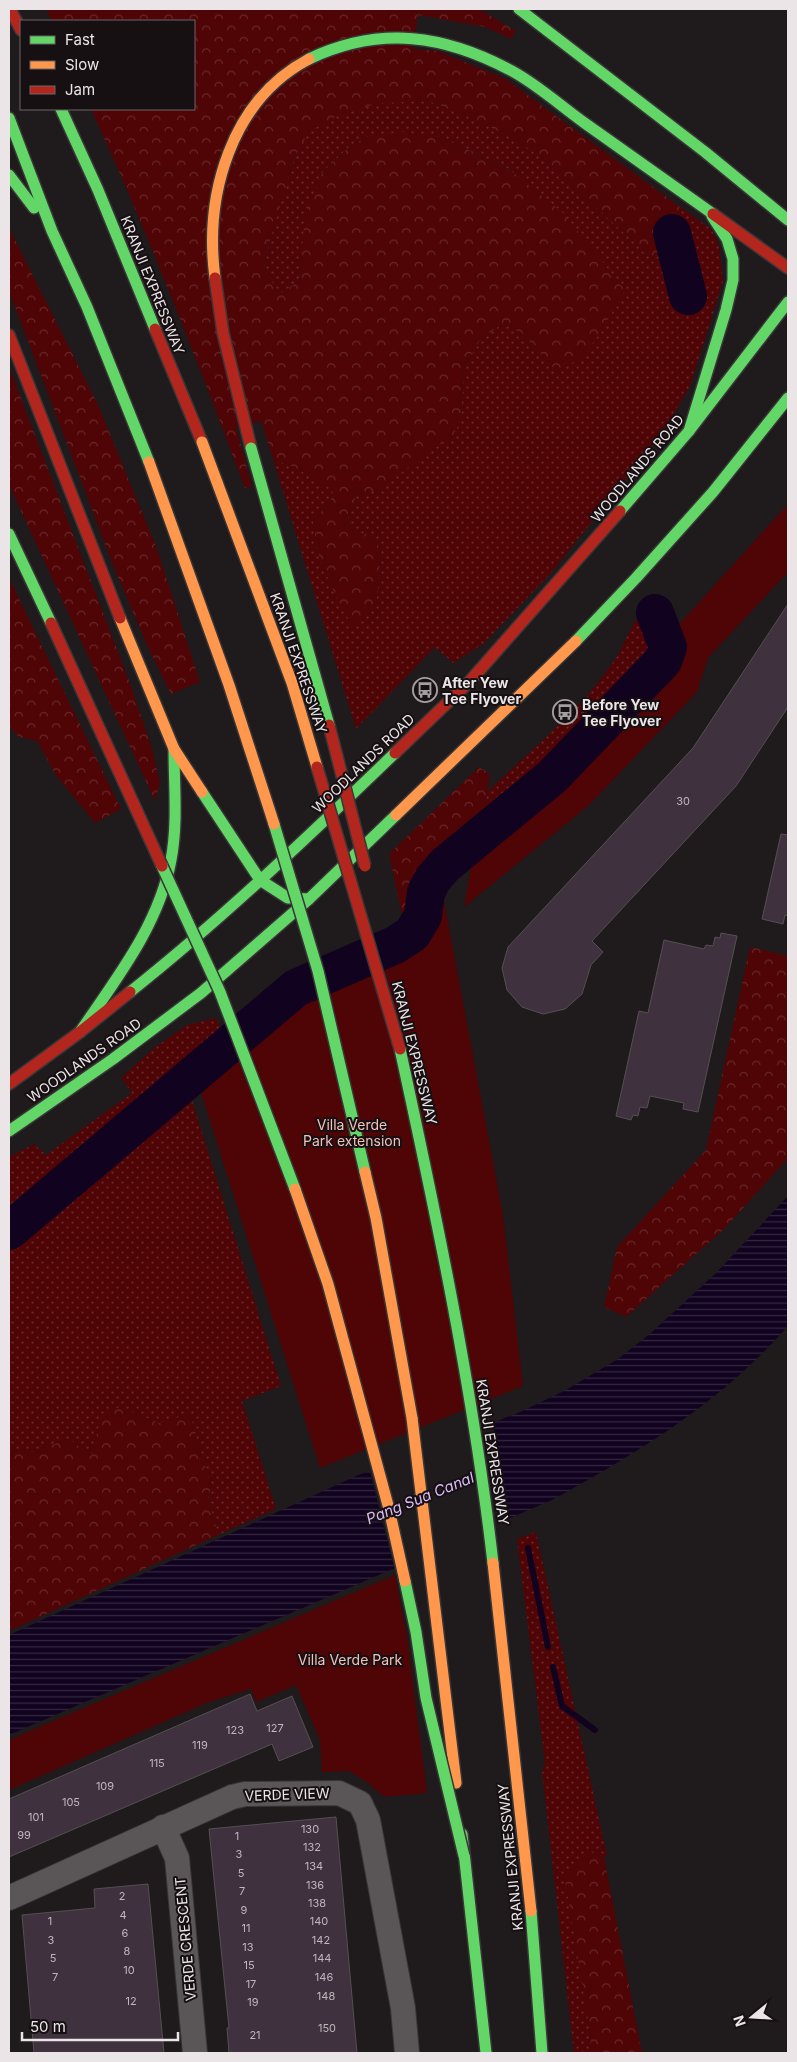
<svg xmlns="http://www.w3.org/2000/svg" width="797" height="2062" font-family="Inter,sans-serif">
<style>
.grass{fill:url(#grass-dots)}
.forest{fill:url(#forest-crowns)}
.park{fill:#4f0406}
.water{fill:url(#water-rules)}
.pier{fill:#1f1a1c}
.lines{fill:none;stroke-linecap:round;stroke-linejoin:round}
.stream{stroke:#11021f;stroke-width:6}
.river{stroke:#11021f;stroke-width:38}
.building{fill:#3f313e;stroke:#545052}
.street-casing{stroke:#393637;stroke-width:26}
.fast-casing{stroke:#393637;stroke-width:14}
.slow-casing{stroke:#393637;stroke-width:14}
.jam-casing{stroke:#393637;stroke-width:14}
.street{stroke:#5a5658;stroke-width:24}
.fast{stroke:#63d668;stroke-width:11}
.slow{stroke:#ff974d;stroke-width:11}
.jam{stroke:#b3261e;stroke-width:11}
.fast-bridge-casing{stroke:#393637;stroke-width:14;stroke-linecap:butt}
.slow-bridge-casing{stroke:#393637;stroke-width:14;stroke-linecap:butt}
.jam-bridge-casing{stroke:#393637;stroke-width:14;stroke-linecap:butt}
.fast-bridge{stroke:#63d668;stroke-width:11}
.slow-bridge{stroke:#ff974d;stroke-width:11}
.jam-bridge{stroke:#b3261e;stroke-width:11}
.labels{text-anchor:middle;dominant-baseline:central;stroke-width:4;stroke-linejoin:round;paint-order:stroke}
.number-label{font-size:11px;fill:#c0b8be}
.street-label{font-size:14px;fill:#ebe5e8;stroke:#171013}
.poi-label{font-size:14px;font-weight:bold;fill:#ebe5e8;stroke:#171013;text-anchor:start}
.park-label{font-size:14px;fill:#f5c0b9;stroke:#171013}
.water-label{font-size:15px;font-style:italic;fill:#dcbcfb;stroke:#171013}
</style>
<defs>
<pattern id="grass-dots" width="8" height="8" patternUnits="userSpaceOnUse" patternTransform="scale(1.25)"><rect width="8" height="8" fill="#4f0406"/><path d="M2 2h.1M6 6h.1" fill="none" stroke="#68282a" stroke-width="1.8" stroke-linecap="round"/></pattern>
<pattern id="forest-crowns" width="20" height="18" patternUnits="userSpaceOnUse" patternTransform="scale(1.25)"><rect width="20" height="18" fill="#4f0406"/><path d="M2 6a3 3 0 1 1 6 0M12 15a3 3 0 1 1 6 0" fill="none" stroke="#68282a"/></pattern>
<pattern id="water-rules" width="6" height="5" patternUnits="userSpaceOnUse" patternTransform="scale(1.25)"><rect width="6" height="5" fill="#11021f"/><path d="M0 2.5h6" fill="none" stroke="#342740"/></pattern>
</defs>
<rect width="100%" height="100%" fill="#1f1a1c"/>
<g class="grass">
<path d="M429,101L464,115L517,140L550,164L653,260L679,206L711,229L719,245L723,281L690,386L662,434L550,574L483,644L453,663L435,647L356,729L273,459L294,467L334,490L331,501L313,521L317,550L334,593L376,608L381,550L370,535L354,532L348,517L356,496L379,489L461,421L464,367L480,340L503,323L523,334L558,373L511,170L441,137L369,136L350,146L322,173L301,260L299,281L280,294L264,269C269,243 292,148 309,132C325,118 359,106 379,103C395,100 413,102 429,101Z"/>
<path d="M640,616C650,634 656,648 650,668L548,770L466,837L484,812L487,792C531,750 581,710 616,658C622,649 634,619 640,616Z"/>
<polygon points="216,1018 225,1039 9,1219 9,1157 34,1144 46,1155 132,1093 121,1078 154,1048 187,1025"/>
<polygon points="190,1094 281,1386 242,1401 276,1509 218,1535 208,1497 211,1487 190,1415 159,1423 120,1407 91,1456 69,1439 29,1453 9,1448 9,1249"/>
<polygon points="536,1532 607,1856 604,1857 588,1851 591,2038 589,2053 574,2053 542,1771 545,1763 517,1539"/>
</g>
<g class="forest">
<path d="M46,9H479L516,31L511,39L485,27L418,15L413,49L438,51L506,79L679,206L685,223L683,235L653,260L550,164L517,140L464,115L429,101L379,103L337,116L308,133L294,158L268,247L264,269L280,294L299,281L305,217L322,173L350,146L369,136L402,132L441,137L510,170L563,213L625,290L603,328L586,353L558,373L523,334L503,323L480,340L464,367L461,421L453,435L379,489L356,496L348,517L354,532L370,535L381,550L376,608L352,625L334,593L317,550L313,521L331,501L333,490L294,467L273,459L261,421L236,428L252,487L245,488C197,360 148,233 91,109H194V21H52Z"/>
<polygon points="9,228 99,407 157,549 200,682 171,694 146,643 113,565 9,291"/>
<polygon points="9,367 131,686 153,752 160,783 155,801 9,485"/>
<polygon points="9,578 121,809 95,823 55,774 37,741 19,737 9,726"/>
<polygon points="479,767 490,774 484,812 466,837 439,860 424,876 419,891 414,915 405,929 389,854"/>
<polygon points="750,947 788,956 788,1158 725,1228 626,1317 604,1307 617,1247 706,1150"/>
<polygon points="120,1407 159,1423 190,1414 211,1487 208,1497 218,1535 9,1631 9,1448 29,1453 69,1439 91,1456 102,1414"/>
<polygon points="588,1851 604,1857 642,2053 589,2053 591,2038 565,1880 568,1872"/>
</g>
<g class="park">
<polygon points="788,504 788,572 708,658 697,692 588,806 464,907 471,867 569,781 669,677 681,646 675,629"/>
<polygon points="444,901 503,1215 523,1386 320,1468 199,1086 304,999 406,956 428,940 437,925"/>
<polygon points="395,1575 407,1637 427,1793 384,1797 368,1783 349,1771 322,1772 320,1740 296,1685 256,1702 251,1689 209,1702 9,1790 9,1740"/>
</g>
<path class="water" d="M788,1196V1326C723,1401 638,1453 552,1500L9,1735V1635L356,1476L518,1413L566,1390L618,1359L651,1333L716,1273Z"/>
<polygon class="pier" points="493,1420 506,1521 395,1571 369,1468"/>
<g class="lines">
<g class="stream">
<polyline points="528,1548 548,1647"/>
<polyline points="553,1667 562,1706 595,1730"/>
</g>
<g class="river">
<polyline points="672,233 688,296"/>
<polyline points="9,1231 296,988 395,945 412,934 423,916 426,892 433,879 445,865 553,776 663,661 668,647 655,613"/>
</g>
</g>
<g class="building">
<polygon points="788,604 788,707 736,786 592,941 603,952 591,965 582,994 565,1009 543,1014 522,1007 507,990 502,968 508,947 693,748"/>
<polygon points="781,834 788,835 788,916 785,915 783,924 762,919"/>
<polygon points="721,933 737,936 698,1112 683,1109 684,1103 650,1096 647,1108 640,1107 638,1116 633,1115 631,1120 616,1116 639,1011 648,1013 664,940 704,949 706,945 713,946 715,937 720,938"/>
<polygon points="250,1694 257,1711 292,1696 313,1747 279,1761 272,1744 9,1857 9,1799"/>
<polygon points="336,1817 357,2053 229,2053 227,2028 229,2028 209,1829"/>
<polygon points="148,1884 164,2053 34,2053 22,1915 95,1908 94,1889"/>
</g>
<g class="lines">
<defs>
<g id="street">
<polyline points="163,1827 177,1858 195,2053"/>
<polyline points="9,1898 232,1797 245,1794 339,1793 360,1803 368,1820 403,2008 407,2053"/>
</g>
<g id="fast">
<polyline points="519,9 705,152 788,220"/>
<path d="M309,59C381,25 445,35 512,71C538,85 562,107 586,124C629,154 671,184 713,214"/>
<polyline points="61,109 98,190 155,329"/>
<polyline points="9,118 52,231 87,307 149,462"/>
<polyline points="9,175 34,208"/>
<polyline points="689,431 726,310 733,280 733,259 727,239 712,216"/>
<polyline points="620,511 689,431 788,302"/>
<polyline points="9,534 51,623"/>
<polyline points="576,641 636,578 713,492 788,398"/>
<polyline points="202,792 260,880 288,898 309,899"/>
<path d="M130,992C223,918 310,835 395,753"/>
<path d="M80,1032C116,979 159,925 171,860C178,823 174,786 174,749"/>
<path d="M400,1049C437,1219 473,1390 493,1563"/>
<polyline points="9,1131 113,1059 201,993 309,899 396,815"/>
<polyline points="462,1834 486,2053"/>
<polyline points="531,1911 542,2053"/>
</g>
<g id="slow">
<path d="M215,278C204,195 231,100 309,59"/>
<polyline points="120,618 174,749 202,792"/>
<polyline points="396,815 576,641"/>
<polyline points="412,1418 456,1783"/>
<polyline points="493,1563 531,1911"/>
</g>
<g id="jam">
<polyline points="10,9 21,30"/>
<polyline points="713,214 788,268"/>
<polyline points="215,278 223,333 251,448"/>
<polyline points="155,329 202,442"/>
<polyline points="9,335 120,618"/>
<polyline points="395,753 470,681 620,511"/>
<polyline points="9,1084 80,1032 130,992"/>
</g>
</defs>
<use href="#street" class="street-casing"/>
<use href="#fast" class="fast-casing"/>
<use href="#slow" class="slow-casing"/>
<use href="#jam" class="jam-casing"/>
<use href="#street" class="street"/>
<use href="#fast" class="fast"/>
<use href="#slow" class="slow"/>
<use href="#jam" class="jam"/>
<defs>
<g id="fast-bridge">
<polyline points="251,448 329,725"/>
<polyline points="274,824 318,971 365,1172"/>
<polyline points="162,866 220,992 295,1189"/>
<polyline points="405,1581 416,1632 426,1698 464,1856"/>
</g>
<g id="slow-bridge">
<polyline points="202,442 292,683 317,767"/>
<polyline points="149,462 229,685 274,824"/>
<polyline points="365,1172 376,1218 412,1418"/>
<polyline points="295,1189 328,1284 389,1509 405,1581"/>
</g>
<g id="jam-bridge">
<polyline points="51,623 162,866"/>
<polyline points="329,725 365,866"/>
<polyline points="317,767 400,1049"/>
</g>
</defs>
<use href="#fast-bridge" class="fast-bridge-casing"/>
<use href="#slow-bridge" class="slow-bridge-casing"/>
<use href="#jam-bridge" class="jam-bridge-casing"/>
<use href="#fast-bridge" class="fast-bridge"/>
<use href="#slow-bridge" class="slow-bridge"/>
<use href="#jam-bridge" class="jam-bridge"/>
</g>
<defs>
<symbol id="bus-ring" viewBox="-11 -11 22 22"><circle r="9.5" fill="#171013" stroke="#a49ea1" stroke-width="1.5"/><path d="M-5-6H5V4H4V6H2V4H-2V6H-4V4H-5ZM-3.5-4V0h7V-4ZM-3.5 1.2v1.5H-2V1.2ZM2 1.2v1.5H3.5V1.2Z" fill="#a49ea1"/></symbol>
</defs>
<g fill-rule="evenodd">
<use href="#bus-ring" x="411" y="676" width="28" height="28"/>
<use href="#bus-ring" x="551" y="698" width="28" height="28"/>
</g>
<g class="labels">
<g class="number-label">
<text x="683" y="801">30</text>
<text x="275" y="1728">127</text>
<text x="235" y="1730">123</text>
<text x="200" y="1745">119</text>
<text x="157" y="1763">115</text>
<text x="105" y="1786">109</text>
<text x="71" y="1802">105</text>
<text x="36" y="1817">101</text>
<text x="310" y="1829">130</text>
<text x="24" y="1835">99</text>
<text x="237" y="1836">1</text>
<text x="312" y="1847">132</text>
<text x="239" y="1854">3</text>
<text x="314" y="1866">134</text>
<text x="241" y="1873">5</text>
<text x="315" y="1885">136</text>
<text x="242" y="1891">7</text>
<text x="122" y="1896">2</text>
<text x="317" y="1903">138</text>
<text x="244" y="1910">9</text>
<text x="123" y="1915">4</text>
<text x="50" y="1921">1</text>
<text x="319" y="1921">140</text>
<text x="246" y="1928">11</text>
<text x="125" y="1933">6</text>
<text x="51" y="1940">3</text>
<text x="321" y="1940">142</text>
<text x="248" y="1947">13</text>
<text x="127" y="1951">8</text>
<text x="53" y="1958">5</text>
<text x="322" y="1958">144</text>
<text x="249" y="1965">15</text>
<text x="129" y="1970">10</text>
<text x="55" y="1977">7</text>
<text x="324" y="1977">146</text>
<text x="251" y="1984">17</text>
<text x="326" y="1996">148</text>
<text x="131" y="2001">12</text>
<text x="253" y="2002">19</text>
<text x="327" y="2028">150</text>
<text x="255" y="2035">21</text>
</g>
<g class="street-label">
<text transform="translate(153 285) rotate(68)">KRANJI EXPRESSWAY</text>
<text transform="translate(637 468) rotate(-50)">WOODLANDS ROAD</text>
<text transform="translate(299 663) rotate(71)">KRANJI EXPRESSWAY</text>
<text transform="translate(363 763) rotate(-44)">WOODLANDS ROAD</text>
<text transform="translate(415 1053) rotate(76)">KRANJI EXPRESSWAY</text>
<text transform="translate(84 1060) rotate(-35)">WOODLANDS ROAD</text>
<text transform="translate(493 1452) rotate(81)">KRANJI EXPRESSWAY</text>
<text transform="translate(287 1794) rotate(-2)">VERDE VIEW</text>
<text transform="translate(510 1857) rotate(-96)">KRANJI EXPRESSWAY</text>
<text transform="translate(185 1939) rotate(-95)">VERDE CRESCENT</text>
</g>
<g class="poi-label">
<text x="442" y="682">After Yew<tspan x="442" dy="16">Tee Flyover</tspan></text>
<text x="582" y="704">Before Yew<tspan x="582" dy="16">Tee Flyover</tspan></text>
</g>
<g class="park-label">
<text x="352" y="1124">Villa Verde<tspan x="352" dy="16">Park extension</tspan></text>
<text x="350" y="1659">Villa Verde Park</text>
</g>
<g class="water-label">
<text transform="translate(420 1498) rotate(-22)">Pang Sua Canal</text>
</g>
</g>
<rect width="797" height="2062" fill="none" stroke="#ebe5e8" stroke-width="20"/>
<rect x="20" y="20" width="175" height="90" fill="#171013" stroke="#6c6568"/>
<rect x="30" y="36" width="25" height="8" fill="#63d668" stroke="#6c6568"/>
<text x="65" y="45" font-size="15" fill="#ebe5e8">Fast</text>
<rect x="30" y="61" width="25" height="8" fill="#ff974d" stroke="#6c6568"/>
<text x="65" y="70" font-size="15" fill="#ebe5e8">Slow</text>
<rect x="30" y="86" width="25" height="8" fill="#b3261e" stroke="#6c6568"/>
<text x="65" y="95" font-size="15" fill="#ebe5e8">Jam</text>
<g transform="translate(752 2017) rotate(252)" stroke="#171013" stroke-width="4" paint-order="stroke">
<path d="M0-4L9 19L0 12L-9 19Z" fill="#ebe5e8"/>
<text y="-8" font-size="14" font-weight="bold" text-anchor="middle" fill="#ebe5e8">N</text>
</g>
<path d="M22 2032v8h156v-8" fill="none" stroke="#ebe5e8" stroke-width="2.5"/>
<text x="30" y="2032" font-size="15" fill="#ebe5e8" stroke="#171013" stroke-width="4" paint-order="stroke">50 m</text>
</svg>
